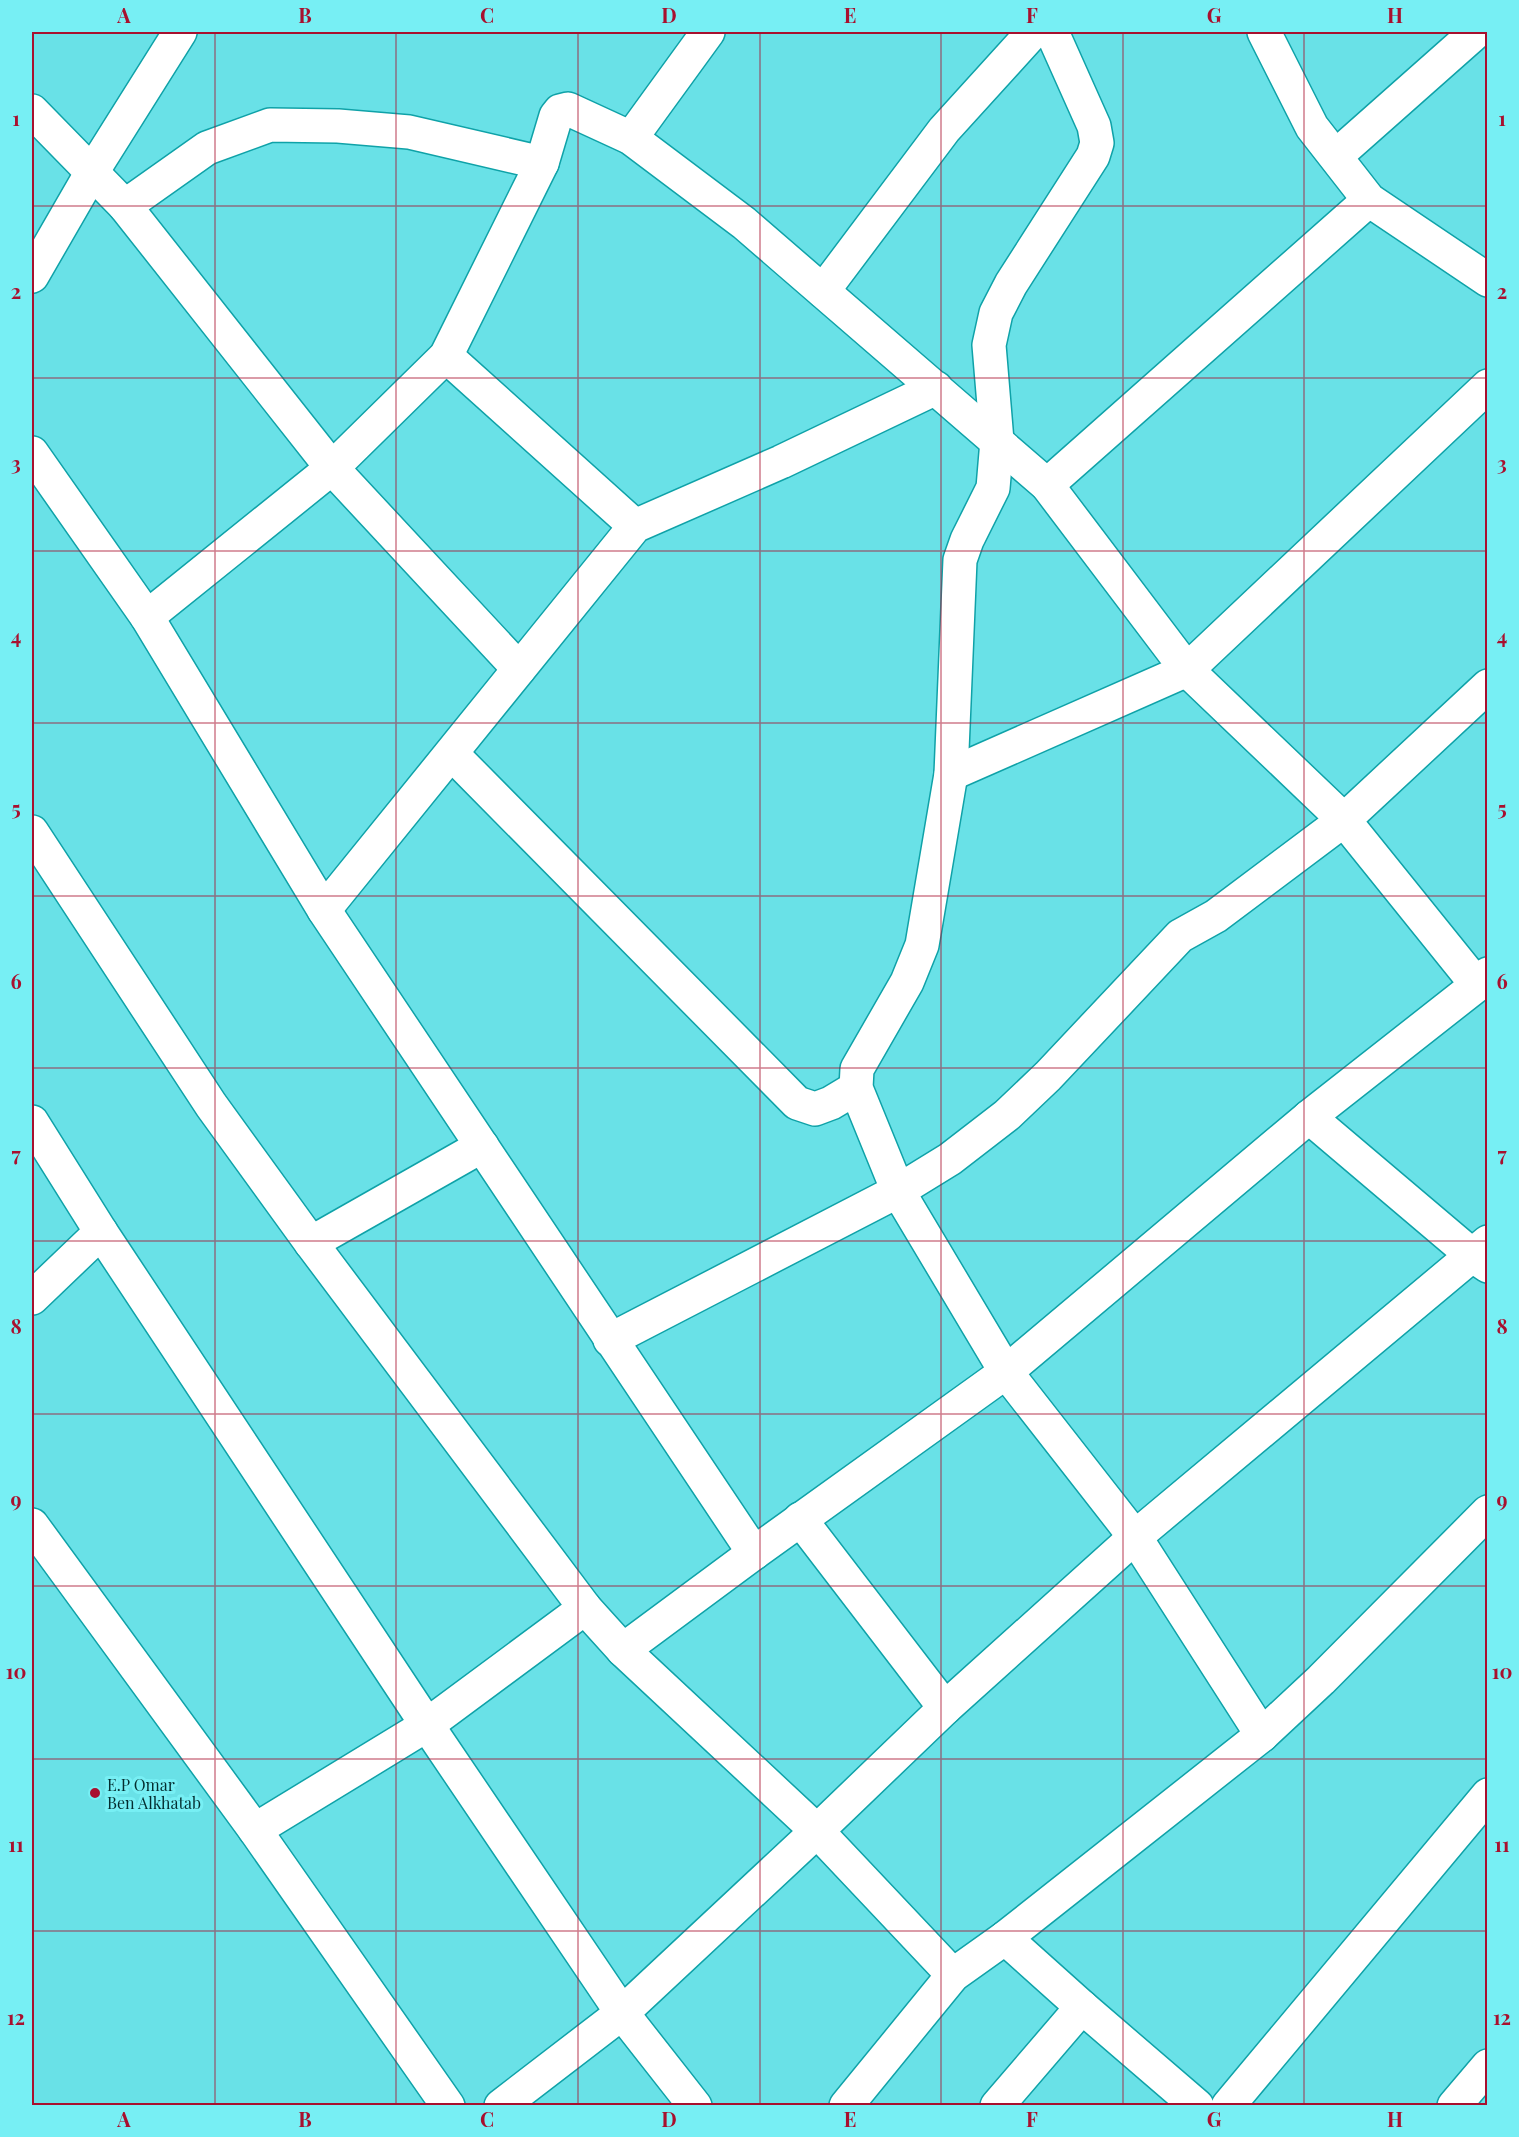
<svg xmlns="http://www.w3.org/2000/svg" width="1519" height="2137" font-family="'Playfair Display',serif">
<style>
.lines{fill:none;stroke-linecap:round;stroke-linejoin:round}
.minor-casing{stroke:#0fa2a8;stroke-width:36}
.minor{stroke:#fff;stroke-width:33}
.grid{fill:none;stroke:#a8102e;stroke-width:1.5;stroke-opacity:0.55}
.poi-dot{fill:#a8102e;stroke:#77eff4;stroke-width:2}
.labels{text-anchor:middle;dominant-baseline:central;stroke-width:6;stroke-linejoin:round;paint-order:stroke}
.poi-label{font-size:16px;fill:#042d2f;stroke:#77eff4;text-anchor:start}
.neatline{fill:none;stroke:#a8102e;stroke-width:2}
.grid-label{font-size:20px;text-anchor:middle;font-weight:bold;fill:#a8102e}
</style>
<rect width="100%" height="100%" fill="#69e1e7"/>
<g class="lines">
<defs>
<g id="minor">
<polyline points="1052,32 1094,126 1097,143 1093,156 1011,284 996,313 989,345 997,441 993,488 967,540 960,560 951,774 922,945 907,982 857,1069 856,1088 898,1191 1006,1372 1135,1537 1262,1735"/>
<polyline points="1264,32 1312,127 1369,200 1488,280"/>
<polyline points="32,111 125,206 332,468 519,669"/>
<polyline points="631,138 708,32"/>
<polyline points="1336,156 1476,32"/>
<polyline points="125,206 207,148 270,125 338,126 409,132 542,163"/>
<polyline points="32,276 92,172 180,32"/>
<polyline points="823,291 944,130 1033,32"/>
<polyline points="446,356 635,526"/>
<polyline points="32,453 147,617 324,910 754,1553"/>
<polyline points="1047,485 1369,200"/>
<polyline points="147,617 332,468 446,356 542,163 556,116 560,111 568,109 631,138 744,223 1047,485 1187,670 1344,820 1477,985"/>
<polyline points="452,754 797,1103 815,1109 831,1103 856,1088"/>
<polyline points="951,774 1187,670 1488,386"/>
<polyline points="32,832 211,1105 311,1243 585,1608 623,1650 817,1831 953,1975"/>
<polyline points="324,910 635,526 781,462 936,388"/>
<polyline points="1309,1117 1473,1256 1488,1266"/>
<polyline points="32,1122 101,1232 427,1725 622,2013 695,2106"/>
<polyline points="311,1243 482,1146"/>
<polyline points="32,1298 101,1232"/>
<polyline points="610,1340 898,1191 950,1159 1007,1115 1048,1076 1180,936 1216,916 1344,820 1488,686"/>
<polyline points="800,1519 945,1708"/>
<polyline points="32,1525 255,1830 448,2106"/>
<polyline points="623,1650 754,1553 1006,1372 1309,1117 1477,985 1488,974"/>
<polyline points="255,1830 427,1725 585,1608"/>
<polyline points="1005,1938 1082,2007 1197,2106"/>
<polyline points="501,2106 622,2013 817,1831 945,1708 1135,1537 1488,1242"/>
<polyline points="846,2106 953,1975 1005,1938 1262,1735 1321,1680 1488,1512"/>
<polyline points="997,2106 1082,2007"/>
<polyline points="1228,2106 1488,1795"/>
<polyline points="1454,2106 1488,2066"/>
</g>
</defs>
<use href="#minor" class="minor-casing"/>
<use href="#minor" class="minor"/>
</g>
<path class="grid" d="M215,32V2106M396,32V2106M578,32V2106M760,32V2106M941,32V2106M1123,32V2106M1304,32V2106M32,206H1488M32,378H1488M32,551H1488M32,723H1488M32,896H1488M32,1068H1488M32,1241H1488M32,1414H1488M32,1586H1488M32,1759H1488M32,1931H1488"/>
<circle class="poi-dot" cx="95" cy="1793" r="6"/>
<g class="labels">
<g class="poi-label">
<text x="107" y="1784">E.P Omar<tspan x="107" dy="18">Ben Alkhatab</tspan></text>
</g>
</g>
<rect width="1519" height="2137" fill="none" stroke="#77eff4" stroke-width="66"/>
<rect x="33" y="33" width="1453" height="2071" class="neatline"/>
<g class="grid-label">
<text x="124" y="23">A</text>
<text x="305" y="23">B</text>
<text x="487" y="23">C</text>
<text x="669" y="23">D</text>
<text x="850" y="23">E</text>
<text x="1032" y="23">F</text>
<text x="1214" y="23">G</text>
<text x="1395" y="23">H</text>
<text x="16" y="126">1</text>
<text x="1502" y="126">1</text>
<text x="16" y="299">2</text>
<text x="1502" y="299">2</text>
<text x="16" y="471">3</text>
<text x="1502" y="471">3</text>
<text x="16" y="644">4</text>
<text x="1502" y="644">4</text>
<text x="16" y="816">5</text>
<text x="1502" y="816">5</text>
<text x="16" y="989">6</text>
<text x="1502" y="989">6</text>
<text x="16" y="1162">7</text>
<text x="1502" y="1162">7</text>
<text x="16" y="1334">8</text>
<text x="1502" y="1334">8</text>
<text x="16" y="1507">9</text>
<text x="1502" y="1507">9</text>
<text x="16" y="1679">10</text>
<text x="1502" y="1679">10</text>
<text x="16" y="1852">11</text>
<text x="1502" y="1852">11</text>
<text x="16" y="2025">12</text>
<text x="1502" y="2025">12</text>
<text x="124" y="2127">A</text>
<text x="305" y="2127">B</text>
<text x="487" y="2127">C</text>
<text x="669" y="2127">D</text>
<text x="850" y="2127">E</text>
<text x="1032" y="2127">F</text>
<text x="1214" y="2127">G</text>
<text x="1395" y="2127">H</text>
</g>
</svg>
